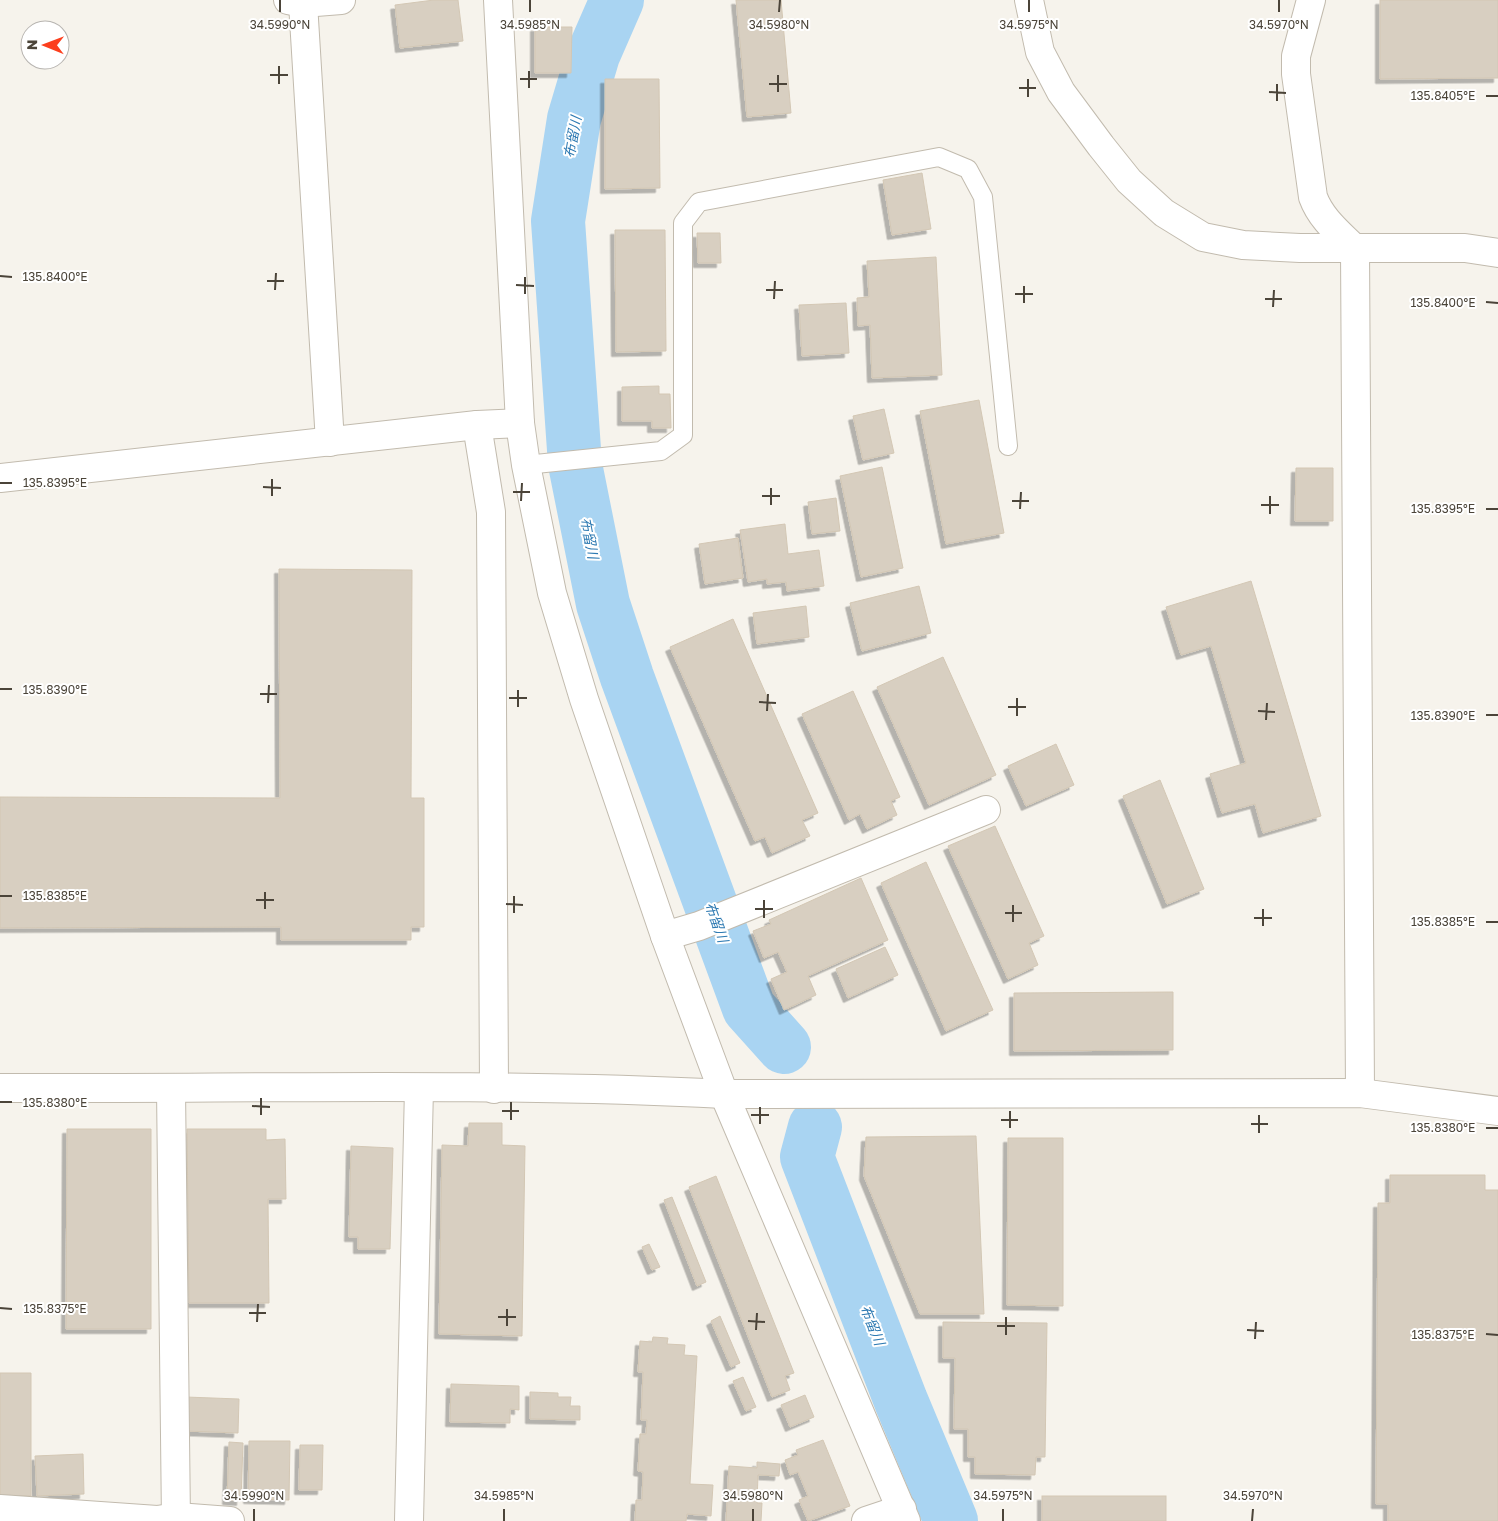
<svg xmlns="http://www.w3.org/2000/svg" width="1498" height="1521" font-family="'Golos Text','Noto Sans JP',sans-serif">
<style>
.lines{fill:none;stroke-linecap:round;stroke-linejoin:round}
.river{stroke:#a9d4f2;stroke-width:54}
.building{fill:#d8cfc1;stroke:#d3c7b4;filter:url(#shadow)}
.service-casing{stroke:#c2bbae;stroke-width:20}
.minor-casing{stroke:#c2bbae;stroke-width:30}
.tertiary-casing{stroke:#c2bbae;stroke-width:30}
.service{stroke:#fff;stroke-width:18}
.minor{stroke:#fff;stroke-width:28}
.tertiary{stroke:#fff;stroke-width:28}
.ticks{fill:none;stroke:#4b4439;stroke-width:2}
.labels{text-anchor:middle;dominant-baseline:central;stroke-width:4;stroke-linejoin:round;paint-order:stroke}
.water-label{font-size:14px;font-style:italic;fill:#2e7ab2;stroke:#fff}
.ticks-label{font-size:12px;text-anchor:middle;fill:#4b4439;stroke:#fff;stroke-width:4;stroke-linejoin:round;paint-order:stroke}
</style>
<defs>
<filter id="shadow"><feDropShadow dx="-4.5" dy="4.5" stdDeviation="0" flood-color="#0004"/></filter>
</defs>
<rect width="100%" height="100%" fill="#f6f3ec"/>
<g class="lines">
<g class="river">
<polyline points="617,0 593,55 574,119 558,221 575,464 603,604 627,677 749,1008 784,1047"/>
<polyline points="815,1127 807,1157 901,1401 951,1521"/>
</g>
</g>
<g class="building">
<polygon points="434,0 458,0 463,41 400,48 395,5"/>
<polygon points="736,0 781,0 791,113 747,117"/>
<polygon points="1380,0 1498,0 1498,78 1380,79"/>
<polygon points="535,27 572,27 571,73 535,73"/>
<polygon points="605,79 659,79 660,188 605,189"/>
<polygon points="922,173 931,229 892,235 883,180"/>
<polygon points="615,230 665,230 666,351 616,352"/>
<polygon points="697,233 720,233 721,263 698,263"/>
<polygon points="936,257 942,375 872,378 870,325 858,326 857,298 869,297 867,261"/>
<polygon points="846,303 849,353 802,356 799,305"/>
<polygon points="659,386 659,394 670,394 671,428 652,428 652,421 622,421 622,387"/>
<polygon points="979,400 1004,533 946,544 920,411"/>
<polygon points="884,409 894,453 863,460 853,416"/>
<polygon points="882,467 903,568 861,577 840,476"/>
<polygon points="1296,468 1333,468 1333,521 1295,521"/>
<polygon points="836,498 840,531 812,534 808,502"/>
<polygon points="785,524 788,554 819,550 824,586 787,591 786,582 767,584 767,579 748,582 740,530"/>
<polygon points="738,538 743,578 705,584 699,544"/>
<polygon points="279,569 412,570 411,798 424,798 424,927 411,927 411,940 281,940 281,927 0,928 0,797 280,798"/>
<polygon points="1251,581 1321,816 1263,833 1255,804 1222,813 1210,774 1246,763 1211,646 1181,655 1166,607"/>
<polygon points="919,586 931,633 862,651 850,603"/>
<polygon points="806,606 809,637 757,644 753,613"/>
<polygon points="733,619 818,813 802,820 810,836 772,853 765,837 755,841 670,647"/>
<polygon points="943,657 996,775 929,805 877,687"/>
<polygon points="853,691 900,797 891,801 897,815 867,829 860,814 849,820 802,714"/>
<polygon points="1056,744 1074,785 1026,806 1008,766"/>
<polygon points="1160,780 1204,889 1167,904 1123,796"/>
<polygon points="995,826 1044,936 1029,943 1038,965 1008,979 948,846"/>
<polygon points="926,862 993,1010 946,1031 881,883"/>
<polygon points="861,878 888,940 808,976 816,995 784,1010 771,979 787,972 778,952 764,958 753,931 771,924 769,920"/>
<polygon points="885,947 898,975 848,998 836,969"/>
<polygon points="1173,992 1173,1050 1014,1051 1014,993"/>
<polygon points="469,1123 502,1123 502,1145 525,1146 522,1336 439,1334 442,1145 468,1146"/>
<polygon points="67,1129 151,1129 151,1329 66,1329"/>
<polygon points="187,1129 266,1129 266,1140 285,1139 286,1199 268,1199 269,1303 189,1303"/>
<polygon points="976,1136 984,1314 920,1314 864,1176 866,1137"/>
<polygon points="1008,1138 1063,1138 1063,1306 1007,1305"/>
<polygon points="351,1146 393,1148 390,1249 358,1249 358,1237 349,1237"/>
<polygon points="1390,1175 1485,1175 1485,1190 1498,1190 1498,1521 1388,1521 1388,1504 1376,1504 1378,1203 1390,1203"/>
<polygon points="716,1176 794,1373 785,1376 790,1390 772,1397 689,1187"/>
<polygon points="672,1197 706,1282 697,1286 664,1200"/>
<polygon points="649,1244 660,1267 652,1270 642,1247"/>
<polygon points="720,1316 740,1363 731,1367 711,1321"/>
<polygon points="943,1322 1047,1323 1045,1457 1036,1457 1035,1475 975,1474 975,1457 968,1457 968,1429 954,1429 955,1358 943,1358"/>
<polygon points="653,1337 668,1338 667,1344 685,1345 684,1355 697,1356 690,1484 713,1485 711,1516 687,1514 686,1521 635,1521 636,1500 642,1500 643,1472 638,1471 640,1434 646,1434 647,1420 641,1420 643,1372 638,1372 640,1341 652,1342"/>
<polygon points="0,1373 31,1373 31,1496 0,1495"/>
<polygon points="743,1377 756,1407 746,1411 733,1381"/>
<polygon points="451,1384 519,1386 519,1410 510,1409 510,1423 450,1422"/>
<polygon points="530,1392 558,1393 558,1397 571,1397 570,1406 580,1406 580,1420 530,1419"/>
<polygon points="805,1395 814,1417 790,1427 781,1405"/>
<polygon points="186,1397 239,1399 238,1433 185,1431"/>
<polygon points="823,1440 850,1506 808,1521 799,1500 808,1496 798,1472 790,1475 785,1460 798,1455 796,1450"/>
<polygon points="249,1441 290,1441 289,1500 248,1499"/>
<polygon points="229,1442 243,1443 241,1501 227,1500"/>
<polygon points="300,1445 323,1445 322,1490 299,1490"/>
<polygon points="83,1454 84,1494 37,1496 35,1456"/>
<polygon points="757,1462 780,1464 779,1476 758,1475 757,1503 762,1503 761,1521 726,1521 729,1466 757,1468"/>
<rect x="1042" y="1496" width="124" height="25"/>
</g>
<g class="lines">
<defs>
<polyline id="service" points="526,465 661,451 683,435 683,223 699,202 939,157 968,169 983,197 1008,446"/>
<g id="minor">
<polyline points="288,0 303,3 341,0"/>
<polyline points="1029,0 1040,52 1061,92 1101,146 1129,181 1164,213 1203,237 1243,245 1300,248 1465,248 1498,253"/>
<path d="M1311,0L1296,56V74L1313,197C1321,219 1339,233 1355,249L1360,1093"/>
<polyline points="303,3 330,442"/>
<polyline points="477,425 491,512 494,1089"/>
<polyline points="0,478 477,425 520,423"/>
<polyline points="665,936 699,926 986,810"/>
<polyline points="171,1089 176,1521"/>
<polyline points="0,1509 157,1520 177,1517 230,1521"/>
<polyline points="409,1521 419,1088"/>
<polyline points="866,1521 902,1509"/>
</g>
<g id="tertiary">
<polyline points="498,0 520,423 526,465 552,593 584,699 665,936 724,1094 906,1521"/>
<path d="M0,1088C241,1089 483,1082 724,1094L1360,1093L1498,1111"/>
</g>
</defs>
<use href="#service" class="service-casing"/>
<use href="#minor" class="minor-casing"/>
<use href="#tertiary" class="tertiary-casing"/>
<use href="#service" class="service"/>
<use href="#minor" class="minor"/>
<use href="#tertiary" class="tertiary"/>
</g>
<path class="ticks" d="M280,12V0M530,12V0M779,12L780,0M1029,12V0M1279,12V0M270,75H288M520,79H537M279,84V66M769,84H787M529,88V71M1019,88H1036M778,92V75M1269,92L1286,93M1486,96H1498M1028,97V79M1277,101V84M0,276L12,277M267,281H284M516,285L534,286M275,290L276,273M766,290H783M525,294V277M1015,294H1033M774,299L775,281M1265,299H1282M1486,302L1498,303M1024,303V286M1273,307L1274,290M0,483H12M263,487L281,488M513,492H530M272,496V479M762,496H780M521,501L522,483M1012,501H1029M771,505V488M1261,505H1279M1020,509L1021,492M1486,509H1498M1270,514V496M0,689H12M260,694H277M509,698H527M759,702L776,703M268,703L269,685M518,707V690M1008,707H1026M767,711L768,694M1258,711L1275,712M1486,715H1498M1017,716V698M1266,720L1267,703M0,896H12M256,900H274M506,904L523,905M265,909V892M755,909H773M514,913V896M1005,913H1022M764,918V900M1254,918H1272M1013,922V905M1486,922H1498M1263,926V909M0,1102H12M252,1106L270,1107M502,1111H519M261,1115V1098M751,1115H769M511,1120V1102M1001,1120H1018M760,1124V1107M1251,1124H1268M1010,1128V1111M1486,1128H1498M1259,1133V1115M0,1308L12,1309M249,1313H266M498,1317H516M748,1321L765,1322M257,1322L258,1304M507,1326V1309M997,1326H1015M756,1330L757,1313M1247,1330L1264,1331M1486,1334L1498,1335M1006,1335V1317M1255,1339L1256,1322M254,1521V1509M504,1521V1509M753,1521V1509M1003,1521V1509M1252,1521L1253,1509"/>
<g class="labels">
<g class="water-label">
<text transform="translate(572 137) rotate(-80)">布留川</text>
<text transform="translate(590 538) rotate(79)">布留川</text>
<text transform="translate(717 922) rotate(70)">布留川</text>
<text transform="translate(873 1325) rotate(68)">布留川</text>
</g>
</g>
<g class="ticks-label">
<text x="280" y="29">34.5990°N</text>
<text x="530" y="29">34.5985°N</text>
<text x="779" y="29">34.5980°N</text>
<text x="1029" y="29">34.5975°N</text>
<text x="1279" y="29">34.5970°N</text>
<text x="1443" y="100">135.8405°E</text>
<text x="55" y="281">135.8400°E</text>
<text x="1443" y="307">135.8400°E</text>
<text x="55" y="487">135.8395°E</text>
<text x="1443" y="513">135.8395°E</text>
<text x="55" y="694">135.8390°E</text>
<text x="1443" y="720">135.8390°E</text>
<text x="55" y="900">135.8385°E</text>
<text x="1443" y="926">135.8385°E</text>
<text x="55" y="1107">135.8380°E</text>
<text x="1443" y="1132">135.8380°E</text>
<text x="55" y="1313">135.8375°E</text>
<text x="1443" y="1339">135.8375°E</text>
<text x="254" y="1500">34.5990°N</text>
<text x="504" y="1500">34.5985°N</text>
<text x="753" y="1500">34.5980°N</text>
<text x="1003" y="1500">34.5975°N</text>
<text x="1253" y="1500">34.5970°N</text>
</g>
<g transform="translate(45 45) rotate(271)"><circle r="24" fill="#ffffff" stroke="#b7b4b0"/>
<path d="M0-4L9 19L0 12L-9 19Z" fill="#fc3f1d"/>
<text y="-8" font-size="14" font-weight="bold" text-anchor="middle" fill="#4b4439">N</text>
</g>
</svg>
